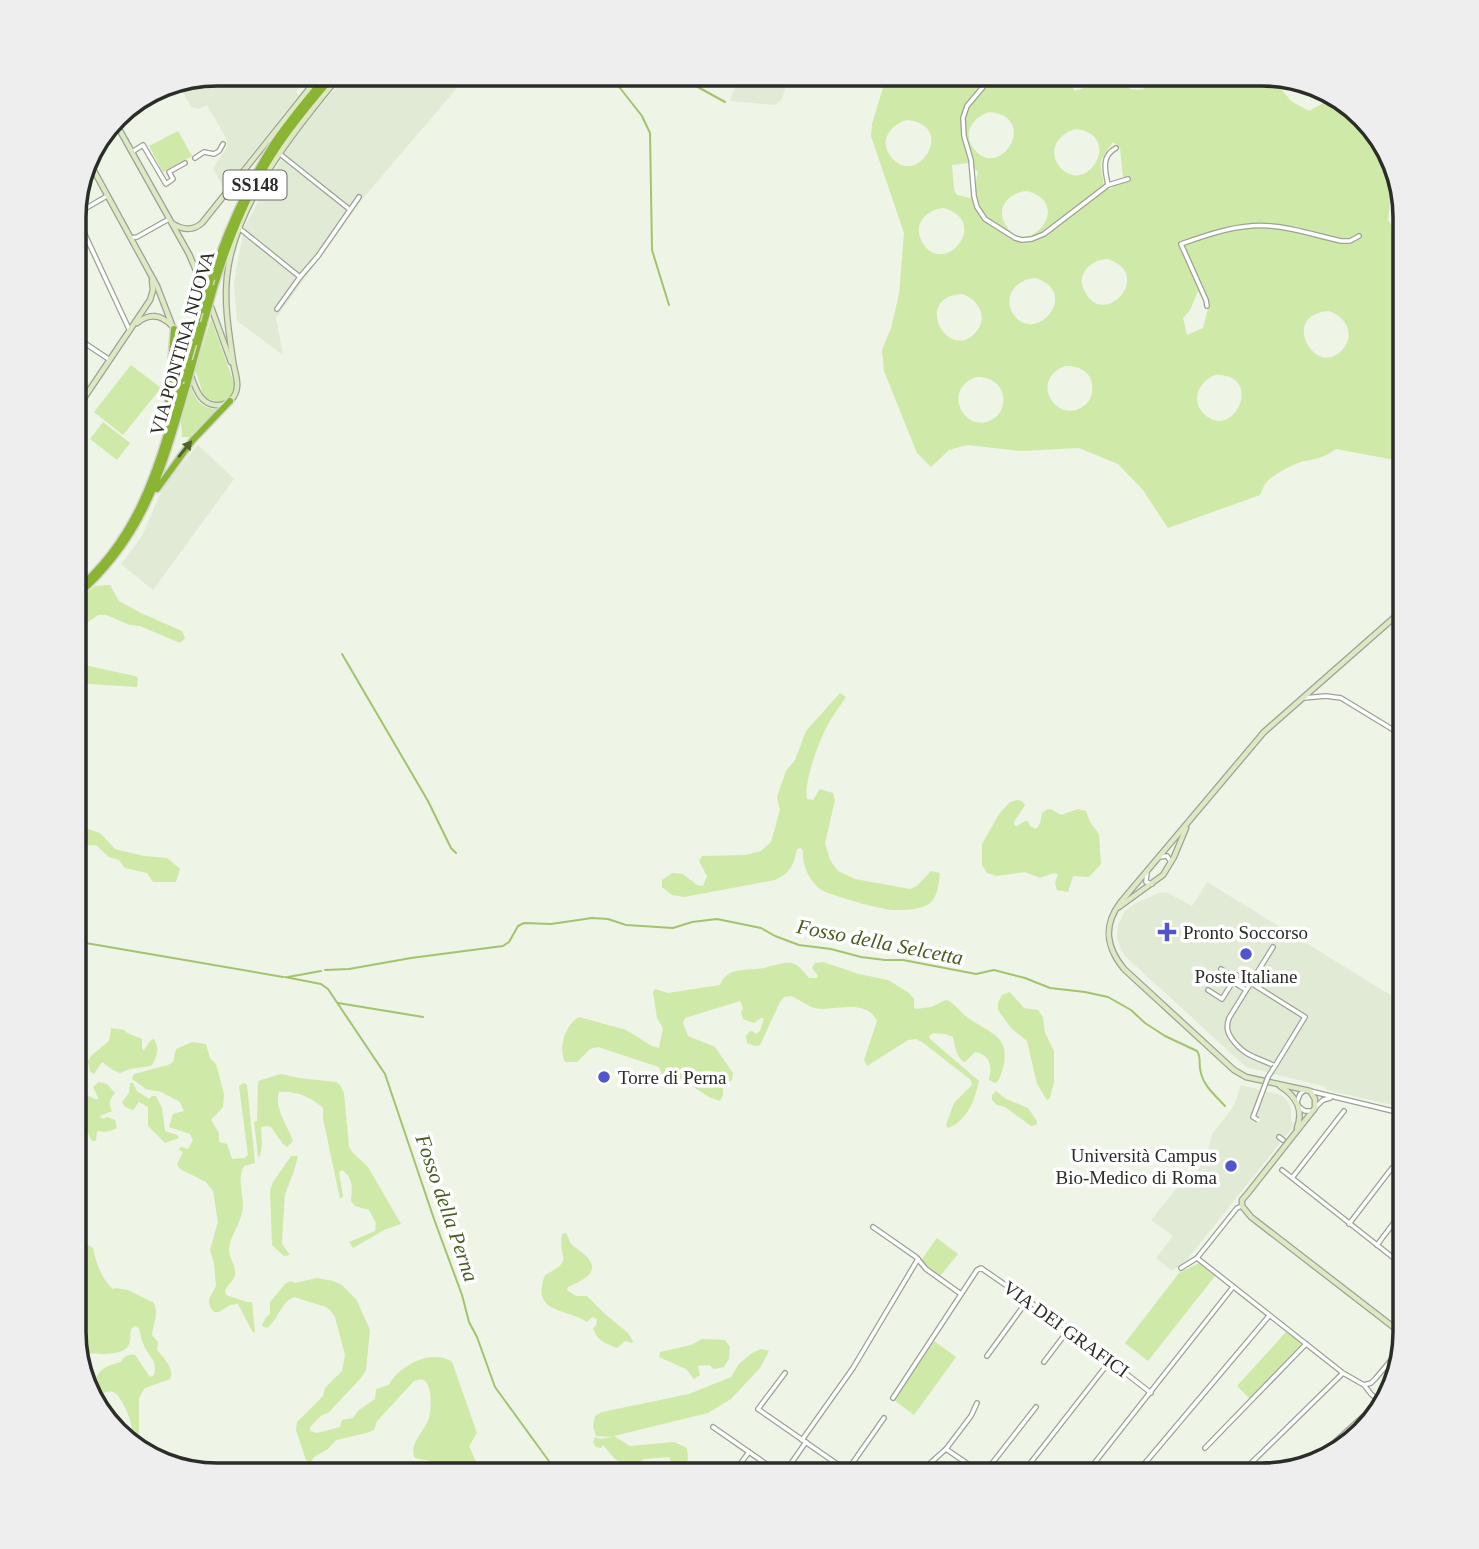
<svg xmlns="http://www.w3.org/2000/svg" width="1479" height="1549" font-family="Georgia,serif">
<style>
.built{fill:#e1ead5}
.green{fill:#cfe9a8;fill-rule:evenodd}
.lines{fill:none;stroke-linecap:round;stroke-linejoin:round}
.stream{stroke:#a3c36e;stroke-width:2}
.street-casing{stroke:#9ca295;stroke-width:6}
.secondary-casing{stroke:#9ca295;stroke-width:7}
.highway-casing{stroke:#d5d5d4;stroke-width:9}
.street{stroke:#fff;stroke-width:3.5}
.secondary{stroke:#dce9c2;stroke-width:4.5}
.highway{stroke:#8ab532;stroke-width:6}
.street-bridge-casing{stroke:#9ca295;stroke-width:6;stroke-linecap:butt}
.highway-bridge-casing{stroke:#d5d5d4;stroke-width:9;stroke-linecap:butt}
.street-bridge{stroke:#fff;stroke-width:3.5}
.highway-bridge{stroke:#8ab532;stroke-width:6}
.oneway{fill:#51632c}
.poi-dot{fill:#5156cd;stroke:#fff;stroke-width:2.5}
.labels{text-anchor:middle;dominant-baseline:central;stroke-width:7;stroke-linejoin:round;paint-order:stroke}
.shield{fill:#fff;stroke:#6b6c68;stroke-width:2}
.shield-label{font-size:18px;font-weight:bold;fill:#2b2d28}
.street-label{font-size:19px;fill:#2b2d28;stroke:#fff}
.poi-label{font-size:19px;fill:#2b2d28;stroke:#fff;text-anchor:start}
.water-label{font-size:21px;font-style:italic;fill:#485d21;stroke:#fff}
.rim{fill:none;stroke:#2b2d28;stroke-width:3.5}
</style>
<rect width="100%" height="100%" fill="#eef4e6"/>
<g class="built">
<polygon points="217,74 312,74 296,92 299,95 224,188 213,168 227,147 227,140 207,105 199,109 191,107 177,81"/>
<polygon points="348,74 469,74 364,197 276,318 283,355 237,321 234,285 237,265 245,226 287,149 314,113"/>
<polygon points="739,74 790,74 782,99 775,105 730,101"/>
<polygon points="198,445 234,479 153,590 121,564 142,536 164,485"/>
<polygon points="1207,882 1405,1004 1405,1108 1327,1090 1323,1086 1246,1067 1125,956 1120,947 1117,938 1118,925 1125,911 1136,903 1159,893 1166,892 1192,906"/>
<polygon points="1241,1085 1281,1095 1288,1101 1291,1109 1291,1122 1294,1123 1292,1128 1186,1261 1172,1271 1156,1258 1173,1236 1151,1220 1184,1179 1194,1178 1207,1153 1213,1133 1234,1106"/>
</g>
<g class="green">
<path d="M887,74H956L970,85L983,83L990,74H1068V80L1075,91L1087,87L1093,74H1115C1124,95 1150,95 1159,74H1269L1291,101L1309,111L1336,96L1370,123L1395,162L1401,193L1390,202L1388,220L1395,230L1405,221V458L1395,460L1336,449C1325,457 1317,459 1304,461C1295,463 1270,476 1265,484C1263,487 1262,491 1260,495L1168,528L1143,490L1118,464L1079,448L1020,451L967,445L949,450L931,467L917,453L884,371L882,350L891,328L899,294L904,233L871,136L872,124ZM990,112C1040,117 1000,182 974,149C961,133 974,116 990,112ZM907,120C958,125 917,190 891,157C878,141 891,124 907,120ZM1076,129C1125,135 1086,199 1059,166C1047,150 1059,133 1076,129ZM1113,142L1120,148L1123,178L1110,189L1103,186C1104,179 1102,175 1101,168C1099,159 1108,150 1113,142ZM968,163L978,172L974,190L970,198L957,195L954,190L952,165ZM1027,191C1076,204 1026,262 1005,224C995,207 1010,192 1027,191ZM944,208C992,222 943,279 922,242C912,224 927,209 944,208ZM1107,259C1155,273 1105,330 1085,292C1075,275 1090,260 1107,259ZM1035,278C1083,292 1033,349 1012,312C1003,294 1018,279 1035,278ZM1198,291L1208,309L1203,328L1187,335L1183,318L1190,310ZM962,294C978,299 989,317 976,332C949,364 911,297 962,294ZM1329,311C1345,316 1356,334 1343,349C1316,381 1278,314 1329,311ZM1065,366C1080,365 1095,374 1092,391C1092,397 1089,402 1085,405C1059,427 1027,381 1065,366ZM1215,375C1265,372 1235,443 1204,414C1190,400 1199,381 1215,375ZM976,377C991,376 1006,386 1003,403C1003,408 1000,413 996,417C969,439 938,392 976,377Z"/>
<polygon points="178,131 192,156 163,172 149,146"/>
<path d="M211,319L234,383C233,394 230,398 220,403L206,398L203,394L195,370Z"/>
<polygon points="131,365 161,388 123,435 94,412"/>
<path d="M191,387C197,403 200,406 217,410L189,437H182L181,421Z"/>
<polygon points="103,422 130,443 117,460 90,439"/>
<polygon points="110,585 119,601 141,613 182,631 185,638 180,643 140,626 130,625 106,615 98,615 81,627 84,634 83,636 74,639 74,604 95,586"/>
<polygon points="74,659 84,665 135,676 138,678 137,687 74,683"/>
<path d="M840,693L846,697C839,707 831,718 825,730C818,745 803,784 807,799L813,800L820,789L833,793L835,800L825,843L830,860L838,871L855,879L910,889L917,886L931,871L940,873C939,882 938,896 930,903C921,910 905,910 893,910C882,910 829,895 820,889C809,880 802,865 803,851L801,848L797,849C794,864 791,873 775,880L684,897L672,895L662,887V880L672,873L683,874L697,885L703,886L707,876L699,861L702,856L746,855L761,851L771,842L780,810L777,797L786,771L795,760L806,731Z"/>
<path d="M1017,800L1022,801L1025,805L1014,822V825L1017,826L1025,821H1028L1030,826L1036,829C1046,820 1035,812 1051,809L1061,815L1078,809L1086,811L1090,822L1099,834L1101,864L1089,877L1073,876L1068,892L1057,890L1055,883L1058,874L1054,873L1040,878L1025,872L997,876L987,873L982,865V844L999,814L1010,802Z"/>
<polygon points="88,829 100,833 115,849 144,856 167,858 180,869 176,882 153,882 147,873 125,868 119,860 109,857 96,845 74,846 74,831"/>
<path d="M823,962L859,974L888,980L909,993L914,999V1007L916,1009L931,1007L946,1000C955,1003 959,1011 967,1017C976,1024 992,1031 999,1039C1009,1050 1004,1069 998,1081L995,1083L989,1080C992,1066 991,1055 975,1052L965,1062C956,1058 955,1046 953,1037L945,1034L933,1033L930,1035L929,1038L979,1081C975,1100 967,1121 948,1128L946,1125L954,1103L972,1085L971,1080L922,1042L916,1039L908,1040L867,1066L864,1060L877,1021C867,1000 840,1009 821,1009C810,1009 801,1000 791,996L784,997L780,1002L760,1045L755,1046L747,1043L746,1036L749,1032L752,1031L756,1034L760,1031L764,1018H761L754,1023L743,1019L741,1012L743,1008L740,1001L685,1018L683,1023L688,1036L715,1047L733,1073L732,1080L723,1087V1095L720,1101L709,1097L675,1075L670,1078L662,1074L659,1067L598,1047L590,1049L577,1062H565C558,1047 565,1025 579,1017L626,1030L652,1046L659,1048L663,1028L657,1018L653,992L655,989L668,993L720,985C727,966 748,971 764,968C773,966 782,962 792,963C799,965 804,972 809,978H817L818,976L812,968L815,963Z"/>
<polygon points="1010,992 1024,1008 1038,1010 1043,1017 1045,1033 1054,1051 1054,1082 1050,1098 1047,1100 1037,1084 1027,1041 1011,1028 998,1010 998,1003 1002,995"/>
<path d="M111,1028L124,1030L127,1033L142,1039V1049L144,1050L151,1040L154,1039C160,1048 157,1058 151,1066L130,1069L120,1073L113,1070L102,1062L94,1074L90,1071L88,1061L92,1055L109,1041Z"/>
<path d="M192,1042L206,1044L210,1058L216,1064L224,1094L223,1107L211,1120L219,1133V1142L227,1144L232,1159L245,1158L248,1155L239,1086L244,1083L247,1085L255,1163L244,1166C237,1178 243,1192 243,1205C243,1221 231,1233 229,1248C228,1258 237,1266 235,1276C233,1280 228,1286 225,1290L226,1295L247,1302H252L255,1333L252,1331L238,1304L230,1305L219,1312H214L210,1307L209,1299L216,1286L214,1263L210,1250L218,1222L213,1191L206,1182L180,1169L177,1164L183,1152L178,1149L182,1147L188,1149L193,1140L190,1134L169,1127L173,1114L184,1111L180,1102L161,1092L146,1089L132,1079L134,1074L168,1065L173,1062L176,1049Z"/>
<path d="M281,1074L299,1078L336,1082L340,1085L344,1093L349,1147L353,1153L368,1167L401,1224L384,1230L353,1248L349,1242L375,1231L376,1223L369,1210L355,1206L351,1201C352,1189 354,1178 342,1170L339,1172L343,1196L340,1199L323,1118V1108C312,1097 294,1090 279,1092C274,1109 288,1126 293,1141L287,1147L283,1144L271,1127L265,1126L261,1127L262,1144L260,1157L258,1156L254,1122L257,1121L258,1081Z"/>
<path d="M99,1082L107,1084L115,1093C109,1100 108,1103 112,1111L100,1116L102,1119L107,1117L115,1120L117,1128C110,1131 105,1133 97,1131L96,1141H92C87,1132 83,1121 74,1117V1089L95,1099H99L93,1087Z"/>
<polygon points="130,1083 133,1083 137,1091 149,1099 152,1096 156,1096 162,1108 165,1131 177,1135 179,1138 165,1143 148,1126 148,1107 139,1102 133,1110 125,1107 122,1102 129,1093"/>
<polygon points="996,1091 1006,1099 1028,1108 1037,1121 1036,1125 1031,1126 1005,1107 997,1105 992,1100 992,1095"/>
<polygon points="291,1156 298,1156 294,1171 285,1194 283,1223 282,1244 290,1255 284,1256 272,1245 270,1190 273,1182"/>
<path d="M566,1233C567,1235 570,1242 571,1244C575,1248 581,1251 585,1255C603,1273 582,1280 568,1287L567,1290L576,1296H587L605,1314L628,1333L633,1341L632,1343L625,1341L617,1348C605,1343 597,1341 593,1328L596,1326L597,1319L592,1317L587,1322C567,1308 530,1314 545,1275C575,1259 558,1261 562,1234Z"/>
<polygon points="937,1238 958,1254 940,1276 922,1262 922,1259"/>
<path d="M74,1242H83L93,1248C96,1263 102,1280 113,1289L116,1288L128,1290L154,1303C159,1314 153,1324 152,1335L158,1342L157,1350C164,1359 175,1368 170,1379L145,1388L141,1394L139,1399V1431L135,1447L129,1442C130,1439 132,1435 132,1431C133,1424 122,1395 113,1392C106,1390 99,1396 94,1400L87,1389C103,1373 94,1369 121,1362C124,1356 128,1354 135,1355L150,1377L154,1375C158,1359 148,1357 143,1343C140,1337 141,1332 138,1327L135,1326L131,1329C130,1334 131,1342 128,1346C121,1358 89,1353 77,1352L74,1334L79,1329L74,1294Z"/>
<polygon points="1199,1263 1215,1276 1148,1361 1125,1343 1179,1273"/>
<path d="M317,1278L333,1281L342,1285L356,1299L370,1330L366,1370L361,1378L328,1413L322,1415L310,1427V1431L317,1433L340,1427L342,1420L353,1418L359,1410L375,1399L376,1389L389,1385C398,1366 433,1348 452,1362L477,1433L469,1446L482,1475H446C443,1461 427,1461 415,1458C408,1444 425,1431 429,1418C432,1410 432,1385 424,1380C421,1378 417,1380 414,1381L377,1421L374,1430L366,1433L336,1440L328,1449L314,1457L310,1463L306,1460L296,1430L297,1422L323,1396L325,1388L342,1371L345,1355L335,1317L330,1310L326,1307L294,1297C280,1303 279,1319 267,1328L262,1326L266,1317L270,1314V1302L285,1284L290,1281L295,1283Z"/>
<polygon points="1286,1332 1301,1343 1301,1347 1250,1399 1237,1386"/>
<polygon points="702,1339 725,1340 730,1347 729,1359 724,1367 714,1369 709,1365 698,1366 700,1375 694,1379 686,1369 659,1357 660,1352 691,1345"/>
<polygon points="934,1341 956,1357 914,1415 894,1400"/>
<polygon points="761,1349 769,1351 760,1368 731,1399 708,1413 614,1436 630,1446 674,1442 687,1448 688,1460 676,1473 676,1475 651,1475 671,1461 669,1457 644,1459 636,1464 627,1466 615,1459 603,1445 601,1448 596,1447 593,1442 595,1437 600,1439 613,1437 596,1436 593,1427 595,1416 602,1412 689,1394 731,1377 739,1364 752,1353"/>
</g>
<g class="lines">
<g class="stream">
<polyline points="609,74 642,116 650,133 652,250 669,305"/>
<polyline points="661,74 696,86 725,102"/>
<polyline points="701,74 727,86"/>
<polyline points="342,654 428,801 451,848 456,853"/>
<polyline points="74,941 283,977"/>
<path d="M325,970L349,969L411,958L503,946L509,942L518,926L524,923L551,924L592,918L608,919L626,925L673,928L692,922L717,919L761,928L775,936L799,945L831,949L861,957L885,960H903L976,974L994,970L1025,978L1050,988L1085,992L1108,997L1131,1010L1145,1023L1165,1036L1197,1051C1201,1057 1199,1061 1200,1068C1202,1085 1214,1094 1225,1106"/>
<polyline points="285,977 321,984 328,989 385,1074 434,1219 462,1295 469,1322 477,1337 495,1387 559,1475"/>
<polyline points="288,977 321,971"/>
<polyline points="338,1003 423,1017"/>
</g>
<defs>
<g id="street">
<polyline points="994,74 967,106 963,118 964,136 971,160 974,196 977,207 985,219 1015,238 1022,240 1032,239 1044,234 1108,185 1128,179"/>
<polyline points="132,152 143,145 166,184 173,179 169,172 185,163"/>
<polyline points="280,154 349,209"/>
<polyline points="195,158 204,152 214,154 219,151 223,144"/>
<path d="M1108,185C1105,170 1101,156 1116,148"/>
<polyline points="74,211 129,329"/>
<polyline points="76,214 107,196"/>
<polyline points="239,228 300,277"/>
<polyline points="131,238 137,237 169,219"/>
<path d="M1207,306L1206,300L1181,244C1209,234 1241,223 1271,226C1295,228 1318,236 1341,241H1350L1359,236"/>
<polyline points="277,309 300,277 318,256 359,197"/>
<path d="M74,317C88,295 85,297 74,274"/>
<polyline points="74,336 110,360"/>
<polyline points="1303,698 1326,696 1341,698 1405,737"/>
<polyline points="1159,857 1167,856 1171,862"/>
<polyline points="1147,872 1146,882 1152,884"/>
<polyline points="1221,969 1229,974 1227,978 1246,990"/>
<path d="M1251,983L1305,1017L1275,1066C1257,1057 1245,1057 1232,1039C1227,1032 1226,1027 1229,1018L1273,947"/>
<polyline points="1208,990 1222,999 1237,975"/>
<polyline points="1310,1091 1405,1114"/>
<polyline points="1297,1102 1300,1094 1305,1090"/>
<polyline points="1299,1107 1305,1111 1313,1111"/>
<polyline points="1315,1108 1323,1100 1330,1098"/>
<polyline points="1279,1137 1283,1140"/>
<polyline points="1282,1170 1405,1267"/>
<polyline points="1292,1178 1344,1111"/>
<polyline points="1349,1224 1392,1168"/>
<polyline points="873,1227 916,1257 926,1269 961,1294"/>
<polyline points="1377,1245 1405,1208"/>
<polyline points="1197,1258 1343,1373 1364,1385 1371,1394 1384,1405"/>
<polyline points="1181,1268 1197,1258 1237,1208 1242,1206"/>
<polyline points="987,1356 1027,1301"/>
<polyline points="1044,1362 1069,1329"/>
<polyline points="785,1373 758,1409 853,1475"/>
<polyline points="1364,1385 1371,1383 1376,1378 1402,1347"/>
<polyline points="893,1398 977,1270 981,1268 1069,1329 1151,1393"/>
<polyline points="713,1427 782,1475"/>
<polyline points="802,1440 853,1368 918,1259"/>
<polyline points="1205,1448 1306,1344"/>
<polyline points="946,1449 971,1416 977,1403"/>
<polyline points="1306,1468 1379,1402"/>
<polyline points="847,1471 884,1418"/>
<polyline points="732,1475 749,1452"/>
<polyline points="783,1475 806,1442"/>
<polyline points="830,1475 837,1464"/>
<polyline points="912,1475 927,1466 946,1449 984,1475"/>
<polyline points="983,1475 1036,1407"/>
<polyline points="1021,1475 1110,1361"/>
<polyline points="1085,1475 1233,1287"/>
<polyline points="1135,1475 1269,1316"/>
<polyline points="1239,1475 1342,1374"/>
</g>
<g id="secondary">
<polyline points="114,120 189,254 207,296"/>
<polyline points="87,158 157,286 187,364"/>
<path d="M173,224C183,230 193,231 202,223L321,74"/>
<polyline points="210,304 231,362"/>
<path d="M137,323C149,313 161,314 172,326"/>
<path d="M190,373C195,387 200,407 220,405C229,404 236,397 237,387C238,379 234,370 233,361C229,333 224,305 227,276C235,202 296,129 341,74"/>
<polyline points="74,413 150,300 153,290 152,280"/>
<polyline points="1119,907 1163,875 1174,857 1186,828"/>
<path d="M1280,1086C1296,1096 1304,1109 1297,1128"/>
<path d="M1405,1336L1251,1217L1242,1206V1200L1248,1193L1315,1108V1099L1310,1091L1246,1077L1234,1070L1124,969C1106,947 1103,926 1120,903L1264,732L1405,608"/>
</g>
<g id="highway">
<path d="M211,279C226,232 246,188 272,146C288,121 309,97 328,74"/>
<path d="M214,288C229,238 249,189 278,146C295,121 315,97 335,74"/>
<polyline points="193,344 203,310"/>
<polyline points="193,363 204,323"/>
<polyline points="166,428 174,329"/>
<polyline points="157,489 192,441 230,401"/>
<path d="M74,592C142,536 160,459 183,379"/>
<path d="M74,598C145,538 162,470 187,385"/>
</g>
</defs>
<use href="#street" class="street-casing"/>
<use href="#secondary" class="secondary-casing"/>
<use href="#highway" class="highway-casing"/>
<use href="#street" class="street"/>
<use href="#secondary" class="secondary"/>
<use href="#highway" class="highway"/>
<defs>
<polyline id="street-bridge" points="1258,1120 1253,1117 1268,1077 1275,1066"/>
<g id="highway-bridge">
<polyline points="203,310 211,279"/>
<polyline points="204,323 214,288"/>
<polyline points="183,379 193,344"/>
<polyline points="187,385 193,363"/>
</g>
</defs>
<use href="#street-bridge" class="street-bridge-casing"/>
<use href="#highway-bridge" class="highway-bridge-casing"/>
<use href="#street-bridge" class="street-bridge"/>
<use href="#highway-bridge" class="highway-bridge"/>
</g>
<defs><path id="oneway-solid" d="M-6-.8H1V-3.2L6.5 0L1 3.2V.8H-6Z" transform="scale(1.75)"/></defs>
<use class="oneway" href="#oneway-solid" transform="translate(185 449) rotate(-51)"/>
<g class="poi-dot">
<path d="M1163.5 921.5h7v7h7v7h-7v7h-7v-7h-7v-7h7z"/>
<circle cx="1246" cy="954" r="7"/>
<circle cx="604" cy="1077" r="7"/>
<circle cx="1231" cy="1166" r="7"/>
</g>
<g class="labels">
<rect class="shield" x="223.5" y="170.5" width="63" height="29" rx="5"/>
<g class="shield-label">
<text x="255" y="185">SS148</text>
</g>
<g class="street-label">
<text transform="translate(182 343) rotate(-74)">VIA PONTINA NUOVA</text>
<text transform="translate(1066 1329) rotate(36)">VIA DEI GRAFICI</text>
</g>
<g class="poi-label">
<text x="1183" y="932">Pronto Soccorso</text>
<text x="1246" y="976" text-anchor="middle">Poste Italiane</text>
<text x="618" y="1077">Torre di Perna</text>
<text x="1217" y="1155" text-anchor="end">Università Campus<tspan x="1217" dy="22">Bio-Medico di Roma</tspan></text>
</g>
<g class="water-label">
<text transform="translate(880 942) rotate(11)">Fosso della Selcetta</text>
<text transform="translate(447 1208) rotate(71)">Fosso della Perna</text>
</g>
</g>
<path d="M0 0H1479V1549H0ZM217 86H1262A131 131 0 0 1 1393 217V1332A131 131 0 0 1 1262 1463H217A131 131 0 0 1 86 1332V217A131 131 0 0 1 217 86Z" fill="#eee" fill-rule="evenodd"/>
<path class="rim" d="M217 86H1262A131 131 0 0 1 1393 217V1332A131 131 0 0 1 1262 1463H217A131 131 0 0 1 86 1332V217A131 131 0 0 1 217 86Z"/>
</svg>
